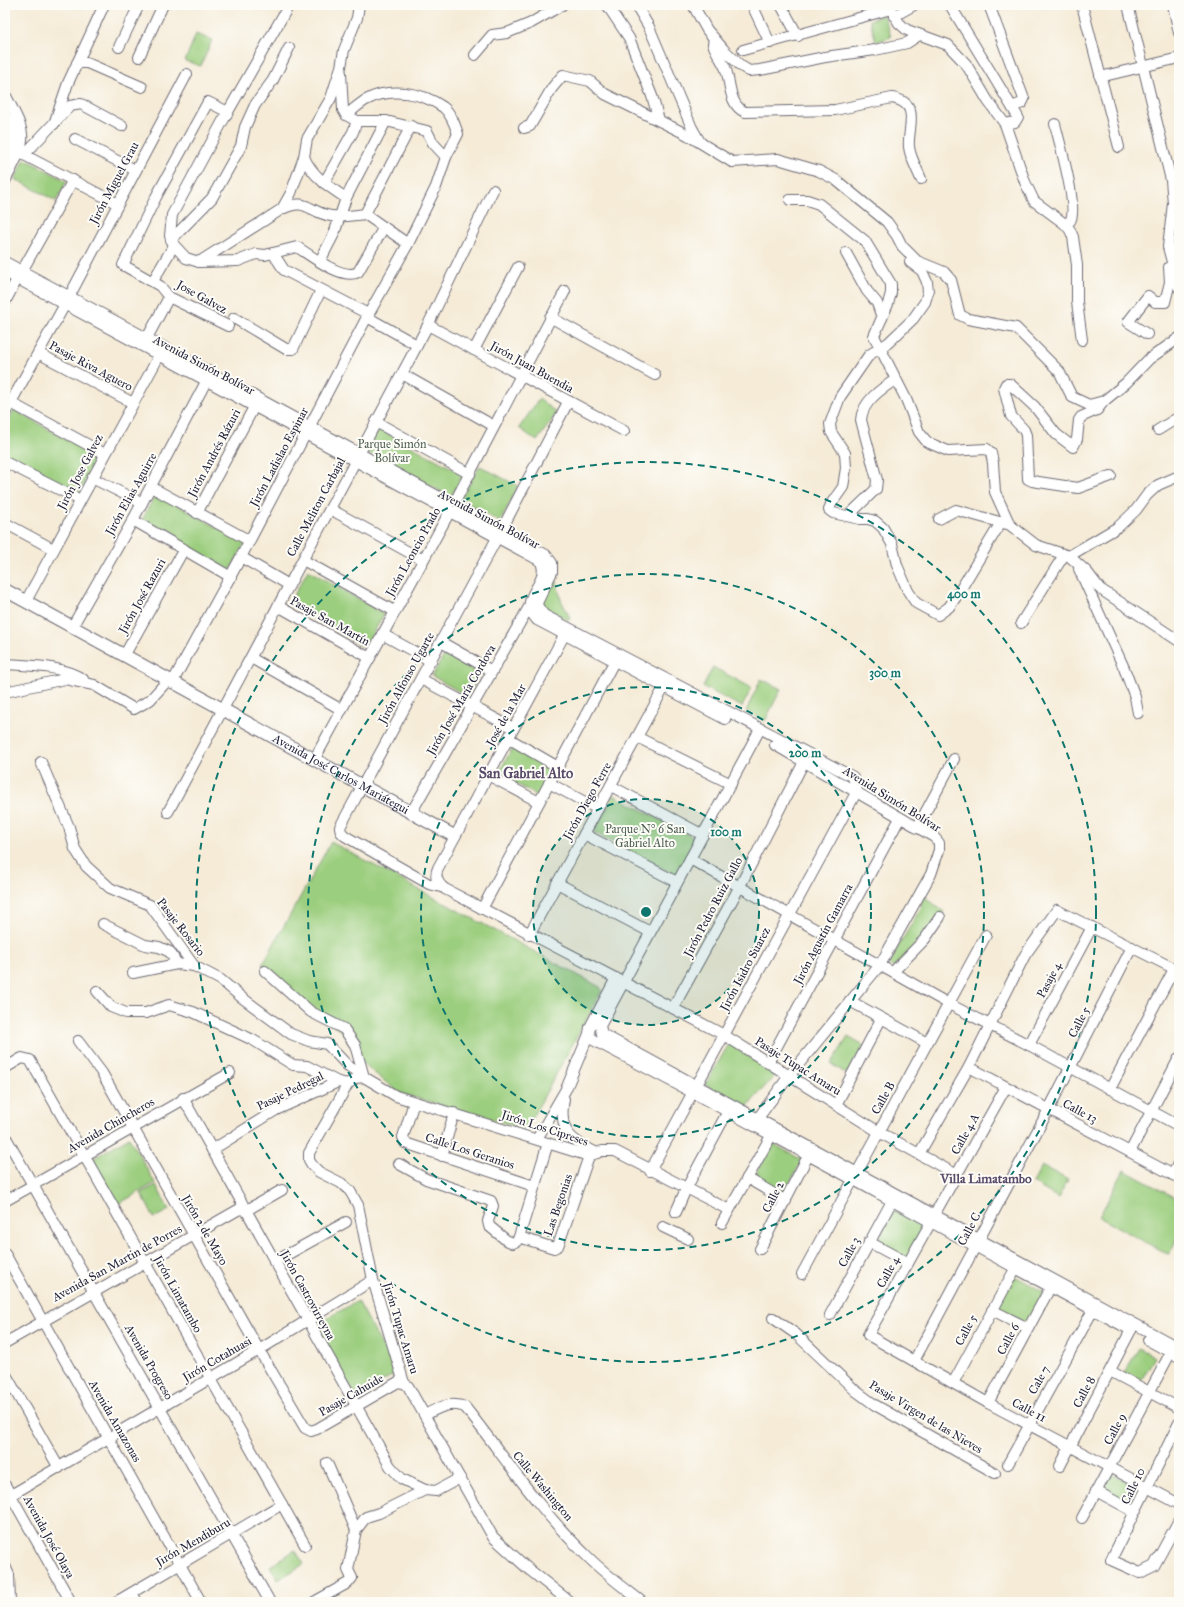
<svg xmlns="http://www.w3.org/2000/svg" width="1184" height="1607" font-family="'IM FELL Great Primer',serif">
<style>
.green{fill:#9bce7e;stroke:#5e785c}
.lines{fill:none;stroke-linecap:round;stroke-linejoin:round}
.minor-casing{stroke:#6c6872;stroke-width:12}
.major-casing{stroke:#6c6872;stroke-width:14}
.minor{stroke:#fff;stroke-width:10}
.major{stroke:#fff;stroke-width:12}
.ring{fill:none;stroke:#0f766e;stroke-width:2;stroke-dasharray:7 5}
.labels{text-anchor:middle;dominant-baseline:central;stroke-width:4;stroke-linejoin:round;paint-order:stroke}
.street-label{font-size:12px;fill:#22223b;stroke:#fdfcf7}
.park-label{font-size:12px;fill:#4c5e52;stroke:#fdfcf7}
.neighbourhood-label{font-size:13px;font-weight:bold;fill:#594c6a;stroke:#fdfcf7}
.quarter-label{font-size:14px;font-weight:bold;fill:#594c6a;stroke:#fdfcf7}
.centre{fill:#0f766e;stroke:#fdfcf7;stroke-width:2}
.ring-label{font-size:12px;text-anchor:middle;font-weight:bold;fill:#0f766e;stroke:#fdfcf7;stroke-width:4;stroke-linejoin:round;paint-order:stroke}
</style>
<rect width="100%" height="100%" fill="#fdfcf7"/>
<filter id="ink" filterUnits="userSpaceOnUse"><feTurbulence type="fractalNoise" baseFrequency=".025" numOctaves="2"/><feDisplacementMap in="SourceGraphic" scale="8" xChannelSelector="R" yChannelSelector="G"/><feConvolveMatrix kernelMatrix="1 2 1 2 8 2 1 2 1" color-interpolation-filters="sRGB"/></filter>
<filter id="wash" filterUnits="userSpaceOnUse"><feTurbulence type="fractalNoise" baseFrequency=".012" numOctaves="4" result="noise"/><feDisplacementMap in="SourceGraphic" scale="16" xChannelSelector="R" yChannelSelector="G"/><feGaussianBlur stdDeviation="0.9" result="paint"/><feColorMatrix in="noise" values="0 0 0 0 0 0 0 0 0 0 0 0 0 0 0 0 0 1.4 0 .05"/><feComposite in="paint" operator="in"/></filter>
<g filter="url(#wash)">
<rect width="100%" height="100%" fill="#f5ebd7"/>
<g class="green">
<polygon points="884,15 891,37 876,42 870,20"/>
<polygon points="196,34 212,40 201,66 185,61"/>
<polygon points="25,159 67,181 56,201 15,179"/>
<polygon points="539,399 557,413 537,441 519,428"/>
<polygon points="14,410 98,457 78,495 5,455 5,427"/>
<polygon points="379,429 463,474 451,497 366,452"/>
<polygon points="480,466 518,486 500,522 464,501 461,498"/>
<polygon points="156,493 245,543 230,571 141,522"/>
<polygon points="308,570 384,614 365,648 289,604"/>
<polygon points="556,578 561,600 570,618 569,620 543,608 542,604"/>
<polygon points="445,654 480,674 467,696 432,676"/>
<polygon points="713,667 752,688 742,707 703,687"/>
<polygon points="761,679 781,689 765,721 746,711"/>
<polygon points="513,747 553,769 538,796 498,774"/>
<polygon points="614,795 697,839 677,876 594,832"/>
<polygon points="331,842 600,987 602,991 526,1129 399,1093 361,1062 356,1042 313,1011 262,965"/>
<polygon points="924,896 944,912 899,966 893,968 889,964 890,961 922,906 920,904"/>
<polygon points="848,1037 864,1046 847,1074 831,1064"/>
<polygon points="729,1044 776,1074 747,1107 705,1085"/>
<polygon points="129,1137 155,1183 115,1206 89,1161"/>
<polygon points="772,1143 802,1160 783,1196 753,1179"/>
<polygon points="1042,1166 1068,1180 1058,1198 1033,1183"/>
<polygon points="1124,1170 1179,1200 1179,1236 1169,1255 1099,1217"/>
<polygon points="156,1185 169,1210 154,1218 141,1193"/>
<polygon points="894,1210 925,1227 907,1261 876,1244"/>
<polygon points="1015,1276 1044,1292 1027,1324 997,1308"/>
<polygon points="358,1301 397,1373 355,1396 316,1324"/>
<polygon points="1139,1348 1155,1357 1140,1382 1124,1373"/>
<polygon points="1111,1473 1142,1489 1133,1506 1102,1491"/>
<polygon points="295,1550 304,1564 278,1580 270,1566"/>
</g>
</g>
<g filter="url(#ink)">
<g class="lines">
<defs>
<g id="minor">
<path d="M289,5L225,117L172,215L170,236L174,245L186,258L199,262L238,261L256,254L265,255L297,247C310,255 343,281 358,272L384,227"/>
<polyline points="607,5 629,38 652,96 659,120"/>
<polyline points="636,5 649,27 692,128 700,142"/>
<polyline points="693,5 707,30 724,50 741,66 749,71 760,70 825,57 875,50 907,43 919,35"/>
<polyline points="752,5 770,43"/>
<polyline points="781,5 798,36"/>
<polyline points="889,5 899,23 907,30 948,45 966,64 988,101 1005,124 1025,182 1034,201 1065,224 1070,230 1073,237 1077,265 1077,302 1082,340"/>
<polyline points="950,5 1018,117 1015,122 1005,124"/>
<polyline points="989,5 1024,99 1022,103 1012,107"/>
<polyline points="1082,5 1119,147"/>
<polyline points="1128,5 1171,180 1173,203 1168,247 1179,288"/>
<polyline points="1173,5 1179,33"/>
<polyline points="894,16 914,5"/>
<path d="M714,38L713,44C716,52 721,59 725,67C731,81 728,105 745,112L835,110L892,98C922,103 907,128 909,147C910,157 917,169 921,179"/>
<polyline points="119,47 139,5"/>
<polyline points="743,50 891,9"/>
<polyline points="475,55 492,35 507,33 531,23 562,5"/>
<polyline points="139,57 163,5"/>
<polyline points="77,63 87,63 142,87"/>
<polyline points="341,73 343,110 346,115 357,121 386,121 427,131 433,143 446,157"/>
<polyline points="1100,77 1179,58"/>
<path d="M5,94C28,138 28,137 5,181"/>
<polyline points="54,124 68,83 104,5"/>
<path d="M1055,124C1059,141 1079,209 1070,221L1065,224"/>
<polyline points="524,128 530,126 552,88 563,75 590,81 605,94 686,134 732,162 778,159 819,171 836,180 887,222 897,236 902,246 917,261 944,272 951,280 960,315 968,319 1016,328 1059,371 1072,397 1089,405 1104,401"/>
<polyline points="75,139 135,170"/>
<polyline points="5,145 118,204"/>
<polyline points="24,155 70,106 81,104 122,126"/>
<path d="M304,157C312,176 329,187 346,198"/>
<polyline points="5,163 15,142 13,118"/>
<polyline points="324,183 353,132 357,121"/>
<polyline points="790,200 807,200 819,204 865,241 891,284 891,293 888,304 874,336 906,399 919,432 927,442 948,451 987,449 991,453 993,463 995,492 1010,525 1036,545 1069,556 1087,572 1100,589 1179,641"/>
<polyline points="282,209 291,193 304,157 307,139 331,98 341,67 344,50 357,18 359,5"/>
<polyline points="365,214 411,126"/>
<polyline points="171,240 212,198 241,146 245,127 255,105 273,80 289,48"/>
<polyline points="273,253 284,270 368,314"/>
<polyline points="846,253 867,291 877,303 882,318"/>
<polyline points="320,261 334,234 346,198 386,121"/>
<polyline points="5,262 182,357 546,555 552,563 552,572 537,603 538,607 544,615 853,777 857,791 650,1171"/>
<path d="M199,262L282,209C307,197 308,212 331,216C343,218 354,215 365,214L408,244"/>
<polyline points="910,262 922,271 927,282 928,292 925,302 913,319 888,343 869,355 840,397 830,424 831,432 845,453 846,468 843,487 831,504 829,510 833,513 860,519 868,519 875,521 883,528 892,544 897,565 908,591 916,603 938,615 949,607 956,597 1000,524"/>
<polyline points="22,271 73,180"/>
<path d="M5,272L537,559L541,562C551,585 515,597 537,620L725,719"/>
<polyline points="153,281 174,245"/>
<polyline points="5,302 17,279"/>
<polyline points="367,317 417,345"/>
<polyline points="550,317 655,375"/>
<polyline points="234,318 286,349 293,349 321,290"/>
<polyline points="428,325 624,431"/>
<polyline points="228,326 169,297 160,286 123,265 156,197 208,102 228,112"/>
<polyline points="1147,334 1128,322 1148,296 1155,302 1165,302 1170,282 1169,267"/>
<polyline points="147,338 169,297"/>
<polyline points="474,350 518,267"/>
<polyline points="38,353 133,403"/>
<polyline points="402,374 494,426"/>
<polyline points="11,403 105,454"/>
<polyline points="5,413 69,297 187,74"/>
<polyline points="376,422 470,474"/>
<polyline points="1158,430 1179,417"/>
<polyline points="5,462 80,500"/>
<polyline points="1111,476 1078,488 1032,481 1028,479 1026,435 1024,430 1011,416 1004,388 1006,384 1010,384 1035,407 1056,434 1073,447 1077,439 1079,420 1081,417 1097,410 1104,401 1126,383 1149,359 1179,338"/>
<polyline points="92,478 142,503"/>
<polyline points="151,487 250,541"/>
<polyline points="330,509 423,560"/>
<polyline points="197,513 254,407"/>
<path d="M848,516L876,489L877,480L861,420C862,402 881,389 895,380"/>
<polyline points="939,519 956,510 1007,524"/>
<polyline points="133,520 231,577"/>
<polyline points="5,523 53,549"/>
<polyline points="501,531 568,402"/>
<polyline points="1069,556 1118,527 1136,510 1147,495 1158,485 1179,476"/>
<polyline points="241,557 289,585"/>
<polyline points="303,560 394,611"/>
<polyline points="1079,569 1124,668 1135,697 1138,713"/>
<polyline points="26,601 159,356"/>
<polyline points="278,606 370,658"/>
<polyline points="1021,623 1064,555"/>
<polyline points="72,627 133,520 209,376"/>
<path d="M567,630L438,868C434,877 438,884 445,889L724,1035L879,1132L957,1175"/>
<polyline points="382,634 431,661"/>
<polyline points="441,642 492,671"/>
<polyline points="124,656 184,549"/>
<polyline points="251,658 342,710"/>
<path d="M5,664C33,666 58,665 83,679"/>
<polyline points="421,679 513,728"/>
<path d="M172,683L241,557L367,317L408,244L436,187L446,157L458,134C455,125 451,113 443,107C422,92 389,87 366,100C359,104 353,110 346,115"/>
<polyline points="5,692 65,679 94,685 134,709 150,700 168,680"/>
<polyline points="760,729 600,1026 602,1034 1179,1348"/>
<polyline points="637,737 731,784"/>
<polyline points="508,738 558,767"/>
<polyline points="314,760 449,513 565,291"/>
<polyline points="41,762 69,827 75,849 86,866 110,888 150,905 194,966 221,980 241,997 291,1034 309,1041 327,1044 347,1065 364,1077"/>
<polyline points="488,775 539,802"/>
<polyline points="549,783 598,809"/>
<polyline points="611,786 703,835"/>
<polyline points="168,812 428,325 493,190"/>
<polyline points="411,813 529,607 533,605"/>
<polyline points="917,828 954,759"/>
<polyline points="584,834 677,882"/>
<polyline points="690,859 949,1004 1029,1045 1179,1126"/>
<polyline points="557,883 650,932"/>
<polyline points="441,887 429,884 345,836 341,832 340,827 497,538"/>
<polyline points="482,909 615,660"/>
<polyline points="103,924 145,945 159,947 170,952 177,964"/>
<polyline points="529,935 667,682"/>
<polyline points="265,971 311,1012 344,1029 355,1045 364,1077"/>
<polyline points="893,972 925,939 940,917"/>
<polyline points="133,973 177,964 194,966"/>
<polyline points="97,991 111,1007 126,1013 146,1013 169,1005 193,1012 253,1040 293,1065 307,1066 338,1082 348,1084"/>
<polyline points="850,1001 927,1043"/>
<polyline points="673,1008 740,886 807,756"/>
<path d="M589,1034L593,1040C774,1134 951,1235 1131,1330"/>
<polyline points="78,1041 102,1073 259,1350 305,1428 311,1431 317,1429 398,1382 404,1383"/>
<polyline points="1029,1045 1092,927"/>
<polyline points="768,1063 900,818"/>
<polyline points="969,1067 1179,1178"/>
<polyline points="5,1068 22,1058 30,1060 305,1545"/>
<polyline points="1110,1089 1174,969"/>
<polyline points="183,1098 390,1466 402,1479 425,1490"/>
<path d="M564,1099C558,1131 570,1140 597,1153"/>
<polyline points="414,1102 403,1137 405,1143 534,1186"/>
<polyline points="836,1105 881,1019"/>
<polyline points="753,1125 789,1076 880,965 931,874 939,850 939,843 934,837 775,745"/>
<polyline points="5,1136 270,1602"/>
<polyline points="537,1139 566,1089 589,1034 590,1027 616,978"/>
<polyline points="212,1150 276,1110 338,1082"/>
<polyline points="1130,1152 1179,1058"/>
<polyline points="919,1154 969,1067 1025,955 1057,910 1179,971"/>
<polyline points="442,1156 454,1113"/>
<polyline points="399,1164 426,1179 491,1201 493,1206 488,1221 489,1226 506,1240 513,1243 517,1241 519,1237 548,1143"/>
<polyline points="1173,1175 1179,1161"/>
<polyline points="747,1178 786,1201"/>
<polyline points="5,1201 230,1073"/>
<polyline points="245,1211 282,1190"/>
<polyline points="676,1212 686,1189 728,1111"/>
<polyline points="934,1215 1006,1087"/>
<polyline points="931,1222 868,1335 988,1403 1179,1504"/>
<polyline points="722,1223 771,1136"/>
<polyline points="663,1227 688,1239"/>
<polyline points="519,1237 554,1248 558,1246 589,1156"/>
<polyline points="869,1242 908,1263"/>
<polyline points="760,1249 808,1156"/>
<polyline points="5,1254 201,1602"/>
<polyline points="274,1262 346,1222"/>
<polyline points="802,1274 986,935"/>
<polyline points="992,1310 1028,1328"/>
<polyline points="830,1315 892,1201"/>
<polyline points="773,1318 796,1334 856,1391 875,1405 995,1473"/>
<polyline points="1148,1340 1179,1357"/>
<polyline points="5,1343 243,1207"/>
<polyline points="914,1361 1049,1109 1132,947"/>
<polyline points="1110,1371 1179,1408"/>
<polyline points="5,1373 59,1468"/>
<polyline points="953,1383 1015,1269"/>
<polyline points="988,1403 1050,1288"/>
<path d="M425,1415C438,1408 450,1401 465,1407C504,1456 538,1509 584,1553C601,1571 622,1586 642,1602"/>
<polyline points="1179,1423 1111,1560 1140,1573 1154,1566 1179,1520"/>
<polyline points="327,1463 356,1530"/>
<polyline points="1008,1464 1093,1310"/>
<polyline points="1060,1466 1131,1330"/>
<polyline points="5,1485 71,1602"/>
<polyline points="1096,1491 1135,1512"/>
<polyline points="11,1495 259,1350 373,1280"/>
<polyline points="1082,1518 1171,1352"/>
<polyline points="5,1566 9,1575 10,1602"/>
<polyline points="132,1593 137,1602"/>
<polyline points="116,1602 282,1504"/>
<polyline points="314,1602 348,1583 352,1578 348,1570 356,1530 366,1517 379,1513 425,1490 436,1491 460,1478"/>
<polyline points="570,1602 526,1567 493,1537 408,1386 404,1383 373,1280 358,1205 350,1191 341,1183 319,1172 312,1165 309,1160 309,1153 348,1084 356,1078 364,1077 396,1096 589,1156 602,1151 615,1151 729,1210"/>
</g>
<g id="major">
<path id="s1" d="M5,590L454,836"/>
</g>
</defs>
<use href="#minor" class="minor-casing"/>
<use href="#major" class="major-casing"/>
<use href="#minor" class="minor"/>
<use href="#major" class="major"/>
</g>
</g>
<circle cx="646" cy="912" r="113" fill="#0f766e" fill-opacity=".12"/>
<g class="ring">
<circle cx="646" cy="912" r="113"/>
<circle cx="646" cy="912" r="225"/>
<circle cx="646" cy="912" r="338"/>
<circle cx="646" cy="912" r="450"/>
</g>
<g class="labels">
<g class="street-label">
<text transform="translate(114 183) rotate(-62)">Jirón Miguel Grau</text>
<text transform="translate(202 297) rotate(29)">Jose Galvez</text>
<text transform="translate(204 365) rotate(28)">Avenida Simón Bolívar</text>
<text transform="translate(91 366) rotate(28)">Pasaje Riva Aguero</text>
<text transform="translate(532 367) rotate(29)">Jirón Juan Buendia</text>
<text transform="translate(214 453) rotate(-62)">Jirón Andrés Rázuri</text>
<text transform="translate(279 457) rotate(-62)">Jirón Ladislao Espinar</text>
<text transform="translate(80 472) rotate(-62)">Jirón Jose Galvez</text>
<text transform="translate(131 494) rotate(-61)">Jirón Elias Aguirre</text>
<text transform="translate(316 507) rotate(-62)">Calle Meliton Carbajal</text>
<text transform="translate(489 519) rotate(28)">Avenida Simón Bolívar</text>
<text transform="translate(413 552) rotate(-61)">Jirón Leoncio Prado</text>
<text transform="translate(142 596) rotate(-61)">Jirón José Razuri</text>
<text transform="translate(330 621) rotate(29)">Pasaje San Martín</text>
<text transform="translate(406 678) rotate(-61)">Jirón Alfonso Ugarte</text>
<text transform="translate(461 700) rotate(-60)">Jirón José María Cordova</text>
<text transform="translate(506 715) rotate(-61)">José de la Mar</text>
<text stroke="none"><textPath href="#s1" startOffset="383">Avenida José Carlos Mariátegui</textPath></text>
<text transform="translate(892 799) rotate(32)">Avenida Simón Bolívar</text>
<text transform="translate(587 801) rotate(-61)">Jirón Diego Ferre</text>
<text transform="translate(713 907) rotate(-62)">Jirón Pedro Ruiz Gallo</text>
<text transform="translate(181 927) rotate(52)">Pasaje Rosario</text>
<text transform="translate(823 934) rotate(-62)">Jirón Agustín Gamarra</text>
<text transform="translate(745 969) rotate(-62)">Jirón Isidro Suarez</text>
<text transform="translate(1049 980) rotate(-62)">Pasaje 4</text>
<text transform="translate(1079 1022) rotate(-63)">Calle 5</text>
<text transform="translate(798 1066) rotate(32)">Pasaje Tupac Amaru</text>
<text transform="translate(290 1091) rotate(-26)">Pasaje Pedregal</text>
<text transform="translate(883 1098) rotate(-61)">Calle B</text>
<text transform="translate(1080 1111) rotate(28)">Calle 13</text>
<text transform="translate(111 1125) rotate(-30)">Avenida Chincheros</text>
<text transform="translate(545 1128) rotate(18)">Jirón Los Cipreses</text>
<text transform="translate(965 1134) rotate(-61)">Calle 4 A</text>
<text transform="translate(470 1151) rotate(18)">Calle Los Geranios</text>
<text transform="translate(773 1197) rotate(-63)">Calle 2</text>
<text transform="translate(558 1205) rotate(-71)">Las Begonias</text>
<text transform="translate(969 1229) rotate(-62)">Calle C</text>
<text transform="translate(205 1230) rotate(60)">Jirón 2 de Mayo</text>
<text transform="translate(849 1252) rotate(-62)">Calle 3</text>
<text transform="translate(117 1263) rotate(-29)">Avenida San Martin de Porres</text>
<text transform="translate(888 1272) rotate(-61)">Calle 4</text>
<text transform="translate(178 1294) rotate(61)">Jirón Limatambo</text>
<text transform="translate(308 1295) rotate(61)">Jirón Castrovirreyna</text>
<text transform="translate(401 1328) rotate(73)">Jirón Tupac Amaru</text>
<text transform="translate(966 1330) rotate(-62)">Calle 5</text>
<text transform="translate(1008 1339) rotate(-62)">Calle 6</text>
<text transform="translate(217 1359) rotate(-30)">Jirón Cotahuasi</text>
<text transform="translate(149 1362) rotate(60)">Avenida Progreso</text>
<text transform="translate(1039 1380) rotate(-61)">Cale 7</text>
<text transform="translate(1084 1392) rotate(-62)">Calle 8</text>
<text transform="translate(351 1395) rotate(-30)">Pasaje Cahuide</text>
<text transform="translate(1029 1410) rotate(28)">Calle 11</text>
<text transform="translate(926 1417) rotate(31)">Pasaje Virgen de las Nieves</text>
<text transform="translate(115 1421) rotate(60)">Avenida Amazonas</text>
<text transform="translate(1115 1429) rotate(-62)">Calle 9</text>
<text transform="translate(543 1486) rotate(50)">Calle Washington</text>
<text transform="translate(1133 1486) rotate(-64)">Calle 10</text>
<text transform="translate(49 1537) rotate(61)">Avenida José Olaya</text>
<text transform="translate(193 1542) rotate(-30)">Jirón Mendiburu</text>
</g>
<g class="park-label">
<text x="392" y="444">Parque Simón<tspan x="392" dy="14">Bolívar</tspan></text>
<text x="645" y="829">Parque N° 6 San<tspan x="645" dy="14">Gabriel Alto</tspan></text>
</g>
<g class="neighbourhood-label">
<text x="986" y="1179">Villa Limatambo</text>
</g>
<g class="quarter-label">
<text x="526" y="773">San Gabriel Alto</text>
</g>
</g>
<circle cx="646" cy="912" r="6" class="centre"/>
<g class="ring-label">
<text x="964" y="598">400 m</text>
<text x="885" y="677">300 m</text>
<text x="805" y="757">200 m</text>
<text x="726" y="836">100 m</text>
</g>
<rect width="1184" height="1607" fill="none" stroke="#fdfcf7" stroke-width="20"/>
</svg>
